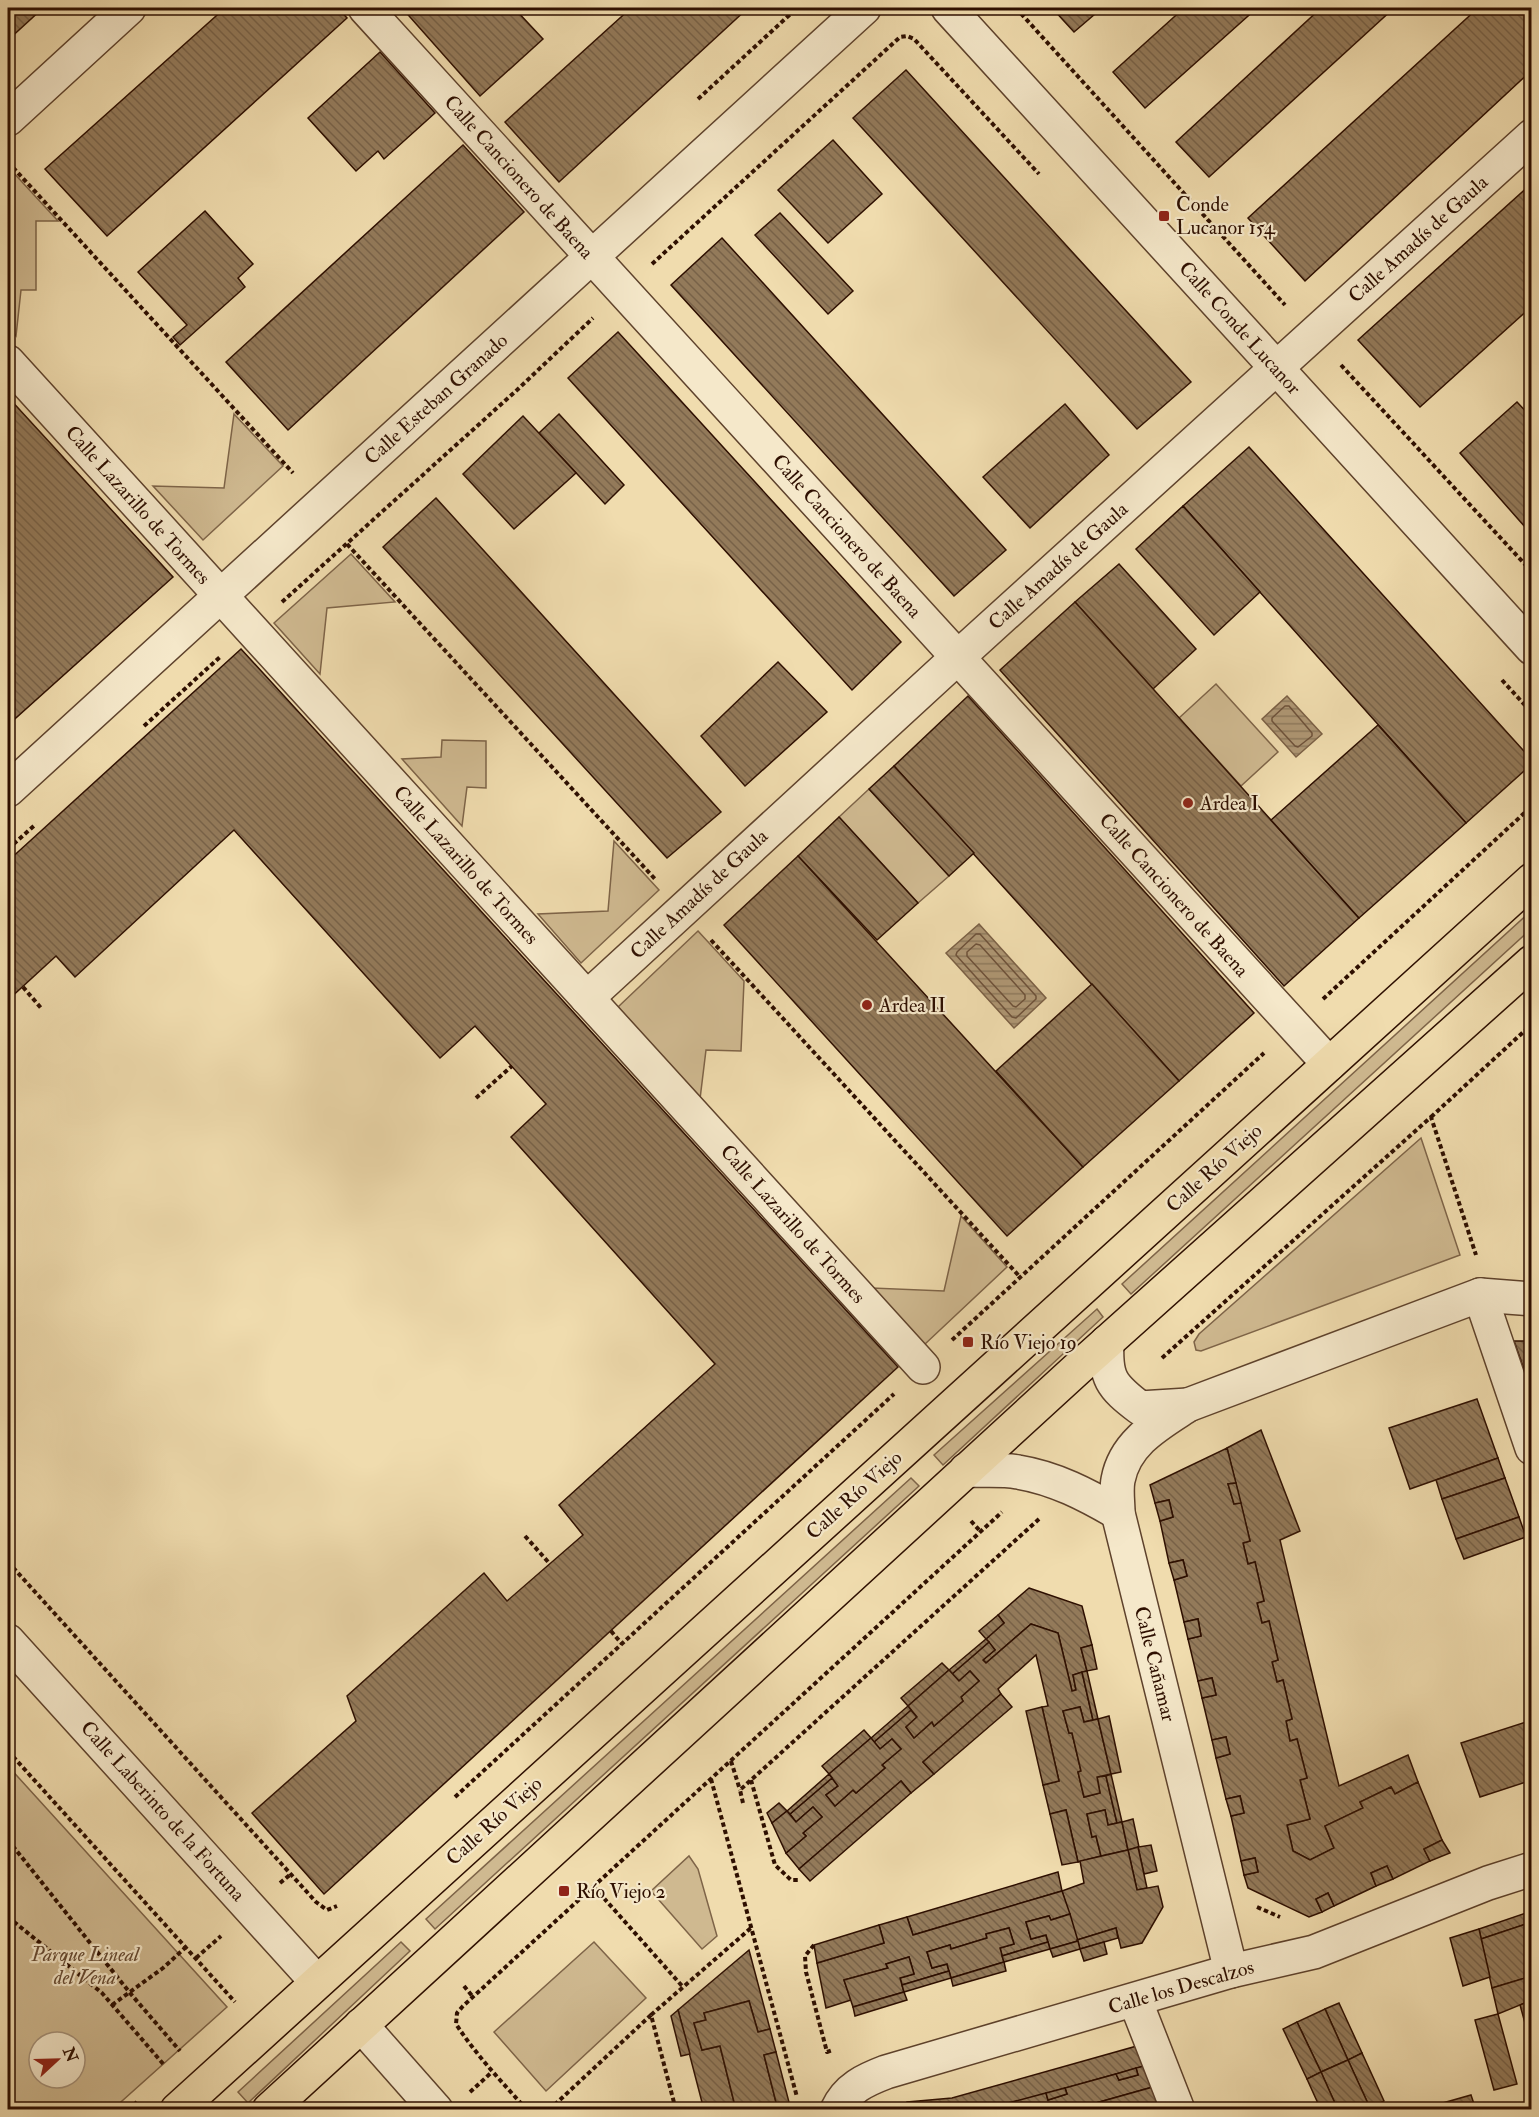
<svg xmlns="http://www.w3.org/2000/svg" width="1539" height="2117" font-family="'IM FELL Double Pica',serif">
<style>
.green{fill:#cfb990;stroke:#7e6448;stroke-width:1.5;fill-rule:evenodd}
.water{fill:url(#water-rules);stroke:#7b6045;stroke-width:1.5}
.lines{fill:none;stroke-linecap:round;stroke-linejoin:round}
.shore{stroke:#6e523a;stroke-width:1.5}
.building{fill:url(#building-back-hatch);stroke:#2e0f00;stroke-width:1.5}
.minor-casing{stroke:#5e422c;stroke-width:36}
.major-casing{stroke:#2e0f00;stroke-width:36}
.path{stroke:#2e0f00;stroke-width:4;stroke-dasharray:4.5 3;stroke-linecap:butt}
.minor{stroke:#f5e8ca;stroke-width:33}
.major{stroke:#f0dcae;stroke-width:33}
.poi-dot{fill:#8f2418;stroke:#f5e8ca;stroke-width:2}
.labels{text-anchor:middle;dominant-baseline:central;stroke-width:4.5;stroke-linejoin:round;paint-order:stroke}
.street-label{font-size:20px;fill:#2e0f00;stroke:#f5e8ca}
.poi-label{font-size:20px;fill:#2e0f00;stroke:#f5e8ca;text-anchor:start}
.park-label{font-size:20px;font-style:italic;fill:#664a32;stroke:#f5e8ca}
</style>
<defs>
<pattern id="water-rules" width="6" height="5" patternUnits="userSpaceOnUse" patternTransform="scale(1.5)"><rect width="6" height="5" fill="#ae9673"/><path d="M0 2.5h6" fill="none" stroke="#8e795c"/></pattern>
<pattern id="building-back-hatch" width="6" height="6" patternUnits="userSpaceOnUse" patternTransform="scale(1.5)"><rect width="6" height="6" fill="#937a5a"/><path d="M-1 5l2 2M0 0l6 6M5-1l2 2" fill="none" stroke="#786248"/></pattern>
</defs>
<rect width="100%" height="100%" fill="#f0dcae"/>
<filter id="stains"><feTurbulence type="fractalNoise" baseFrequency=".00333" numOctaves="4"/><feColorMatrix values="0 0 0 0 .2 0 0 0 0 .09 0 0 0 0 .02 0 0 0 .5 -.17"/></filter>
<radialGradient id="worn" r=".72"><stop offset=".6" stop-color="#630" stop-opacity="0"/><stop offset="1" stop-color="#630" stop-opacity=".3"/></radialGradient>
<g class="green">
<polygon points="11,170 58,221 36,221 36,290 21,290 16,336 8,327 8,174"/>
<polygon points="234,414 283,466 203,540 153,486 224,488"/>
<polygon points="351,554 395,602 327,608 320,674 274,623"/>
<polygon points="1216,684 1278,752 1241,786 1179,718"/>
<polygon points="442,740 486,741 486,788 467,787 462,826 402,759 441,757"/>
<polygon points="869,789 949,876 918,903 839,817"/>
<polygon points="614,841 659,890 581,963 538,914 608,911"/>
<polygon points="1531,911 1531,929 1131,1294 1122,1284"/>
<polygon points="698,931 744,981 741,1051 706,1050 700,1099 618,1007"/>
<polygon points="1421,1138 1460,1255 1201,1351 1196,1350 1194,1342 1199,1334"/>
<polygon points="961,1216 1007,1267 924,1345 873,1288 944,1291"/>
<polygon points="1097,1309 1103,1317 943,1465 934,1455"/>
<polygon points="911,1478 919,1486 435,1929 426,1919"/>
<path d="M8,1766L227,2007L113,2109H8ZM39,2042H75V2078H39Z"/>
<polygon points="689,1856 698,1869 717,1936 702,1949 651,1891"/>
<polygon points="401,1942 410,1951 248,2103 238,2092"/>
<polygon points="594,1942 646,1998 546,2091 494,2032"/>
</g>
<g class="water">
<polygon points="1287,696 1322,734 1296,757 1262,719"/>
<polygon points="979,924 1046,998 1014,1028 946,953"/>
</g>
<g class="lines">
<g class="shore">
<polygon points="1285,706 1289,706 1312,733 1312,736 1298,747 1295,746 1272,721 1272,718"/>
<polygon points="976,934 980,934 1036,996 1036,999 1016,1018 1012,1017 956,955 957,952"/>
<polygon points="976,944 980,945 1025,995 1025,999 1016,1007 1013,1006 967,956 967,952"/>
</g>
</g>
<g class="building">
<polygon points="8,8 43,8 8,40"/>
<polygon points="225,8 338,8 347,18 107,236 45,169"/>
<polygon points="402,8 514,8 543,39 480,96"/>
<polygon points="631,8 748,8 559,182 505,122"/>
<polygon points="1052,8 1102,8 1074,32"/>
<polygon points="1184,8 1257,8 1145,108 1113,72"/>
<polygon points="1321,8 1394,8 1209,177 1176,142"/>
<polygon points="1478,8 1532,8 1532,70 1305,281 1248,218"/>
<polygon points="380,52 435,113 384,159 378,151 356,171 308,118"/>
<polygon points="906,70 1191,382 1137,429 853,118"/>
<polygon points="833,140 882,194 828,243 778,190"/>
<polygon points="463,145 524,212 288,430 226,362"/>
<polygon points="1532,183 1532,306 1420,407 1358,340"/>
<polygon points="205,211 253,264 238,278 245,287 180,345 173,337 187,325 138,272"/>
<polygon points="780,213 853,291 828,314 755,235"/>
<polygon points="722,238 1006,550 954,596 671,285"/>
<polygon points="618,332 901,642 852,690 568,378"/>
<polygon points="8,397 173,577 8,725"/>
<polygon points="1517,402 1532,418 1532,535 1460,453"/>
<polygon points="1065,404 1109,455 1030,528 983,477"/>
<polygon points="559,414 624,485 605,504 539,433"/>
<polygon points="523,416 576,473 514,529 463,474"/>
<polygon points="1249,447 1532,760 1532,764 1466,823 1183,506"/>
<polygon points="436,498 721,812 667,858 383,547"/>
<polygon points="1183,506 1260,592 1214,635 1136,549"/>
<polygon points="1119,564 1196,649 1153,689 1075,602"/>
<polygon points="1075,602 1359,918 1284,986 1000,670"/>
<polygon points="241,649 898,1367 324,1894 252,1813 356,1721 347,1696 484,1573 507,1601 583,1535 559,1505 715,1364 511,1137 546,1104 475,1026 440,1058 234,830 75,977 56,956 8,1000 8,861"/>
<polygon points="778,662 827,712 745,786 701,736"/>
<polygon points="968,696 1254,1013 1179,1081 894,766"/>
<polygon points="1378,725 1466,823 1359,918 1271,820"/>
<polygon points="894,766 974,853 949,876 869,789"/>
<polygon points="839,817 918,903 877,940 798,856"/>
<polygon points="798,856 1083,1167 1007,1236 724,925"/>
<polygon points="1092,984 1179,1081 1083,1167 996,1071"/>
<polygon points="1514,1341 1532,1341 1532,1392"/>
<polygon points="1477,1399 1498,1458 1410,1489 1389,1428"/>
<polygon points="1261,1430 1300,1531 1280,1540 1339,1786 1408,1755 1418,1782 1395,1794 1391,1787 1360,1802 1363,1808 1325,1826 1334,1848 1310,1860 1293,1851 1287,1825 1310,1819 1300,1780 1307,1778 1297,1739 1290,1741 1286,1721 1292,1719 1283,1680 1277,1682 1272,1662 1278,1660 1269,1621 1262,1623 1257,1603 1264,1601 1255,1562 1248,1564 1243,1543 1250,1541 1227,1448"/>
<polygon points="1227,1448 1236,1483 1228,1484 1234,1504 1241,1503 1250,1541 1243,1543 1248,1564 1255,1562 1264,1601 1257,1603 1262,1623 1269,1621 1278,1660 1272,1662 1277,1682 1283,1680 1292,1719 1286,1721 1290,1741 1297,1739 1307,1778 1300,1780 1310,1819 1287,1825 1293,1851 1310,1860 1334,1848 1325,1826 1363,1808 1360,1802 1391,1787 1395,1794 1418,1782 1442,1840 1424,1849 1430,1861 1393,1879 1387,1866 1371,1873 1376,1886 1334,1906 1328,1893 1316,1899 1322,1912 1309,1917 1248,1888 1244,1875 1258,1872 1255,1858 1241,1861 1231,1816 1244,1813 1240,1796 1226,1799 1216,1758 1230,1754 1226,1737 1212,1740 1202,1698 1216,1695 1212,1678 1198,1681 1188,1639 1201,1636 1198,1619 1184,1622 1174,1580 1187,1576 1183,1560 1169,1563 1160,1521 1173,1517 1169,1500 1155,1503 1150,1485"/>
<polygon points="1498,1458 1505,1478 1442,1499 1436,1480"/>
<polygon points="1505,1478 1519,1517 1456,1539 1442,1499"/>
<polygon points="1236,1483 1241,1503 1234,1504 1228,1484"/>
<polygon points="1169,1500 1173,1517 1160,1521 1155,1503"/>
<polygon points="1519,1517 1526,1537 1464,1559 1456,1539"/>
<polygon points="1183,1560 1187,1576 1174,1580 1169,1563"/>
<polygon points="1029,1588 1082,1606 1092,1645 1081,1648 1087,1671 1073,1675 1076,1690 1072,1691 1058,1633 1031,1624 986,1663 983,1660 995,1650 986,1639 1004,1623 998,1615"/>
<polygon points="998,1615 1004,1623 986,1639 979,1631"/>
<polygon points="1198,1619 1201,1636 1188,1639 1184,1622"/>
<polygon points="1031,1624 1058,1633 1072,1691 1076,1690 1073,1675 1082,1672 1093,1720 1084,1722 1080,1707 1063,1711 1069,1733 1072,1733 1081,1771 1078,1772 1084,1797 1100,1793 1097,1777 1106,1776 1117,1823 1108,1825 1105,1810 1087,1814 1092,1837 1096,1836 1101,1856 1078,1862 1066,1810 1050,1814 1043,1785 1059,1781 1042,1707 1048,1706 1036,1655 998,1689 1001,1694 923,1762 934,1774 911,1793 901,1781 799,1869 786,1853 806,1836 803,1833 822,1817 813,1807 796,1822 790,1814 832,1778 838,1786 826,1795 835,1806 853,1790 856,1793 885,1768 882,1765 901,1749 892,1739 880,1749 874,1742 911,1710 917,1717 906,1727 914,1738 932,1722 934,1726 963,1701 961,1697 979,1681 970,1671 959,1681 952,1674 989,1642 995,1650 983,1660 986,1663"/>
<polygon points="986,1639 989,1642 952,1674 949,1670"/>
<polygon points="1092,1645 1097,1669 1087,1671 1081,1648"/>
<polygon points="942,1663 949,1670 908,1706 901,1698"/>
<polygon points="949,1670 959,1681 970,1671 979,1681 961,1697 963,1701 934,1726 932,1722 914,1738 906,1727 917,1717 908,1706"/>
<polygon points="1087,1671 1098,1719 1093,1720 1082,1672"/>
<polygon points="1212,1678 1216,1695 1202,1698 1198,1681"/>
<polygon points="1001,1694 1012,1707 934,1774 923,1762"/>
<polygon points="908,1706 911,1710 874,1742 871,1738"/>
<polygon points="1042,1707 1059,1781 1043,1785 1026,1711"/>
<polygon points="1080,1707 1084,1722 1098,1719 1111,1774 1097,1777 1100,1793 1084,1797 1078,1772 1081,1771 1072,1733 1069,1733 1063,1711"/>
<polygon points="1109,1716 1121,1772 1111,1774 1098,1719"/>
<polygon points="1532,1720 1532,1780 1480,1797 1461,1743"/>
<polygon points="864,1730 871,1738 829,1774 822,1766"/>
<polygon points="1226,1737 1230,1754 1216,1758 1212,1740"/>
<polygon points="871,1738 880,1749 892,1739 901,1749 882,1765 885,1768 856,1793 853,1790 835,1806 826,1795 838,1786 829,1774"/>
<polygon points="829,1774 832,1778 790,1814 787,1811"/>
<polygon points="1111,1774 1122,1822 1117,1823 1106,1776"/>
<polygon points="901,1781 911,1793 810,1881 799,1869"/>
<polygon points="1240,1796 1244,1813 1231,1816 1226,1799"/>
<polygon points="779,1803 787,1811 772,1823 767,1813"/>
<polygon points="813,1807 822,1817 803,1833 806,1836 786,1853 772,1823 787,1811 796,1822"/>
<polygon points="1066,1810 1078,1862 1062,1865 1050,1814"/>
<polygon points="1105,1810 1108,1825 1122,1822 1128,1850 1101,1856 1096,1836 1092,1837 1087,1814"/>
<polygon points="1133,1819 1139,1847 1128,1850 1122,1822"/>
<polygon points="1442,1840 1450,1853 1430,1861 1424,1849"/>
<polygon points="1151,1845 1157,1871 1144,1874 1138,1847"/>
<polygon points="1138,1847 1147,1888 1137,1890 1128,1850"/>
<polygon points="1128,1850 1137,1890 1158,1886 1163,1907 1142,1943 1121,1948 1116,1928 1077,1940 1062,1891 1084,1883 1080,1861"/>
<polygon points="1255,1858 1258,1872 1244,1875 1241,1861"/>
<polygon points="1387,1866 1393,1879 1376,1886 1371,1873"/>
<polygon points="1058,1872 1062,1891 913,1935 907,1917"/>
<polygon points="1062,1891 1070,1914 1051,1920 1049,1916 1026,1922 1031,1939 1046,1935 1048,1942 1002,1956 1000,1948 1014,1944 1009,1928 986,1934 987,1938 951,1949 950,1945 927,1952 932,1968 947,1964 949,1971 902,1985 900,1978 914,1974 909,1957 886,1964 888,1968 844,1980 851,2000 826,2008 817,1963 884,1943 879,1925 907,1917 913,1935"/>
<polygon points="1328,1893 1334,1906 1322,1912 1316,1899"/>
<polygon points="1532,1911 1532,1922 1481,1939 1479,1929"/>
<polygon points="1070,1914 1078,1941 1050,1949 1046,1935 1031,1939 1026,1922 1049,1916 1051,1920"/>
<polygon points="1532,1922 1532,1976 1492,1988 1481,1939"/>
<polygon points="879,1925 884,1943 817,1963 814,1945"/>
<polygon points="1009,1928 1014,1944 1000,1948 1004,1962 951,1978 947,1964 932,1968 927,1952 950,1945 951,1949 987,1938 986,1934"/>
<polygon points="1116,1928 1118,1938 1080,1949 1077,1940"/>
<polygon points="1479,1929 1490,1977 1463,1986 1450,1938"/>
<polygon points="1078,1941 1080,1949 1053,1957 1050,1949"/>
<polygon points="1048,1942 1050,1949 1004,1962 1002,1956"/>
<polygon points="1104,1942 1107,1954 1084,1961 1080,1949"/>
<polygon points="749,1950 770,2029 758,2032 749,2001 704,2013 706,2020 694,2023 702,2050 720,2046 736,2110 704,2110 678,2010"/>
<polygon points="909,1957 914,1974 900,1978 904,1992 853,2007 844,1980 888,1968 886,1964"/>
<polygon points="1004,1962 1006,1971 953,1986 951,1978"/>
<polygon points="949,1971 951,1978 904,1992 902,1985"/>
<polygon points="1532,1976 1532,2000 1498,2014 1492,1988"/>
<polygon points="904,1992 907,2000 855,2016 853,2007"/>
<polygon points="1532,2000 1532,2030 1525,2023 1520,2005"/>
<polygon points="749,2001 758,2032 770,2029 776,2052 764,2055 778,2110 736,2110 720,2046 702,2050 694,2023 706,2020 704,2013"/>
<polygon points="1339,2003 1362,2053 1348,2060 1325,2009"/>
<polygon points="1325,2009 1348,2060 1321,2072 1297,2022"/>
<polygon points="678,2010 690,2054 681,2056 671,2016"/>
<polygon points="1498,2014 1517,2084 1494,2090 1475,2020"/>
<polygon points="1297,2022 1321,2072 1307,2079 1283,2029"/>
<polygon points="1144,2044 1152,2064 986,2110 897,2110 907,2102 952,2098"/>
<polygon points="776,2052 791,2110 778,2110 764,2055"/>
<polygon points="1362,2053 1384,2101 1370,2108 1348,2060"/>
<polygon points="1348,2060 1370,2108 1367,2110 1338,2110 1321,2072"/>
<polygon points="1152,2064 1160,2085 1071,2110 994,2110 993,2107 1046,2093 1048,2100 1067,2094 1065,2088 1116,2074 1119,2080 1138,2075 1136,2068"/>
<polygon points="1136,2068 1138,2075 1119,2080 1116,2074"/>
<polygon points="1321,2072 1338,2110 1321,2110 1307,2079"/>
<polygon points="1160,2085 1170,2110 1071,2110"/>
<polygon points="1065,2088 1067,2094 1048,2100 1046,2093"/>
<polygon points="1471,2095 1476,2110 1418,2110"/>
</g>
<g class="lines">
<defs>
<g id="minor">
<polyline points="365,8 1329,1064"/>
<polyline points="948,8 1532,648"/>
<polyline points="8,119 129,8"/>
<polyline points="8,362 923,1367"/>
<polyline points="8,790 864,8"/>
<polyline points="587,998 958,657 1532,136"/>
<polyline points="1480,1295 1532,1448"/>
<path d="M1107,1342C1105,1378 1111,1386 1140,1408L1188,1405"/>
<path d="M966,1470C983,1471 1002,1469 1018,1472C1055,1478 1087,1495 1118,1513"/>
<polyline points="8,1641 317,1982"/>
<path d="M1231,1971L1118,1513C1118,1503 1116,1490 1118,1480C1125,1442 1159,1424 1188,1405L1480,1295L1532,1299"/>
<polyline points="1135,2000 1178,2110"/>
<polyline points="361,2025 436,2110"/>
<path d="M837,2110C847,2088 865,2080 886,2072L1231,1971L1314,1952L1488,1883L1532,1869"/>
</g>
<g id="major">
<polyline points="177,2110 1532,880"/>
<polyline points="269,2110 1077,1369 1532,962"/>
</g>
</defs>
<use href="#minor" class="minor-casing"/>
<use href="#major" class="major-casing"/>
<g class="path">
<polyline points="1016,8 1285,305"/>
<polyline points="698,99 797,8"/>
<polyline points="8,162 293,473"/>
<polyline points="652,264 900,37 907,36 914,39 1039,174"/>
<polyline points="1341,365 1532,572"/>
<polyline points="347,544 655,879"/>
<polyline points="282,602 517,390 593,318"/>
<polyline points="1502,680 1532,713"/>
<polyline points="144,726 220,657"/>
<polyline points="8,849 36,824"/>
<polyline points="711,940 1020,1277"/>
<polyline points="23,987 41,1008"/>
<polyline points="1323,999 1532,806"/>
<polyline points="476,1098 512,1066"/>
<polyline points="1431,1117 1532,1024"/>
<polyline points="952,1340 1264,1053"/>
<polyline points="1162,1358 1431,1117 1476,1255"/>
<polyline points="971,1521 981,1532"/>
<polyline points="525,1536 550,1564"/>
<polyline points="8,1562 316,1902 327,1910 337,1906"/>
<polyline points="611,1631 622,1644"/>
<polyline points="8,1751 235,2002"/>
<polyline points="731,1761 740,1790"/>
<polyline points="711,1779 797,2097"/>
<polyline points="751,1780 775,1865 791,1880 799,1880"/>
<polyline points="455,1797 894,1394"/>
<polyline points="743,1803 740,1790 1039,1519"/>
<polyline points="8,1840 130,1993 180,2051"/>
<polyline points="280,1883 291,1874"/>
<polyline points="594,1887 683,1987"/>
<polyline points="1257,1907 1280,1917"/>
<polyline points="8,1917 102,1993 165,2066"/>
<polyline points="814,1945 805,1956 806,1972 827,2052 833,2050"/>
<polyline points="196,1958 221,1936"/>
<polyline points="464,1986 473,1997"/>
<polyline points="112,2005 163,1968 186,1947"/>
<polyline points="651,2015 751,1928"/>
<polyline points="470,2092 492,2072"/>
<path d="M338,2105C348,2104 360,2102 369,2110"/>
<polyline points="128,2110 137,2102"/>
<path d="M527,2110C502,2082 476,2055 456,2024L457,2013L463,2006L1002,1512"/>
<polyline points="549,2110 651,2015 676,2110"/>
</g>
<use href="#minor" class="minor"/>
<use href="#major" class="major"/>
</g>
<g class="poi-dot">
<rect x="1158" y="210" width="12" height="12" rx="3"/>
<circle cx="1188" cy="803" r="6"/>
<circle cx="867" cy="1005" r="6"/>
<rect x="962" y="1336" width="12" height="12" rx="3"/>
<rect x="558" y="1885" width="12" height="12" rx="3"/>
</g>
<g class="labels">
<g class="street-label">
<text transform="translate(519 177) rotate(48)">Calle Cancionero de Baena</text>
<text transform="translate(1418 239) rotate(-42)">Calle Amadís de Gaula</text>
<text transform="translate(1240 328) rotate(48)">Calle Conde Lucanor</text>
<text transform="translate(436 399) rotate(-42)">Calle Esteban Granado</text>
<text transform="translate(138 505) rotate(48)">Calle Lazarillo de Tormes</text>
<text transform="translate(847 536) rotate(48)">Calle Cancionero de Baena</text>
<text transform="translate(1058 566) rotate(-42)">Calle Amadís de Gaula</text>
<text transform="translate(466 865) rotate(48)">Calle Lazarillo de Tormes</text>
<text transform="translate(699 894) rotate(-43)">Calle Amadís de Gaula</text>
<text transform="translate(1174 895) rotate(48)">Calle Cancionero de Baena</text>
<text transform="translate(1214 1168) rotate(-42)">Calle Río Viejo</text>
<text transform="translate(793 1224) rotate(48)">Calle Lazarillo de Tormes</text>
<text transform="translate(854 1495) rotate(-42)">Calle Río Viejo</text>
<text transform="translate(1155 1664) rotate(76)">Calle Cañamar</text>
<text transform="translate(163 1811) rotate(48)">Calle Laberinto de la Fortuna</text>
<text transform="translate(494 1821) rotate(-42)">Calle Río Viejo</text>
<text transform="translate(1181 1987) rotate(-16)">Calle los Descalzos</text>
</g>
<g class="poi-label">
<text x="1176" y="204">Conde<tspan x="1176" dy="23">Lucanor 154</tspan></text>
<text x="1200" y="803">Ardea I</text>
<text x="879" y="1005">Ardea II</text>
<text x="980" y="1342">Río Viejo 19</text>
<text x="576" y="1891">Río Viejo 2</text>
</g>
<g class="park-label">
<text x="85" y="1954">Parque Lineal<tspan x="85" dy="23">del Vena</tspan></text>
</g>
</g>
<rect width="1539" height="2117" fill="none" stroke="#f0dcae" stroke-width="30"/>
<rect x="9" y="9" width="1521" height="2099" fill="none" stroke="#2e0f00" stroke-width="3"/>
<rect x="15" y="15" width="1509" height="2087" fill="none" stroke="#2e0f00" stroke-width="1.5"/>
<g transform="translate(57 2060) rotate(68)"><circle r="28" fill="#f5e8ca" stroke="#a59179" stroke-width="1.5"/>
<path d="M0-4.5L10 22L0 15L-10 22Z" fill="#8f2418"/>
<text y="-9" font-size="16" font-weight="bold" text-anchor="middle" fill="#2e0f00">N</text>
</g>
<rect width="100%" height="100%" filter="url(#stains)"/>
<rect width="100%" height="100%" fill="url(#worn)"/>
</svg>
